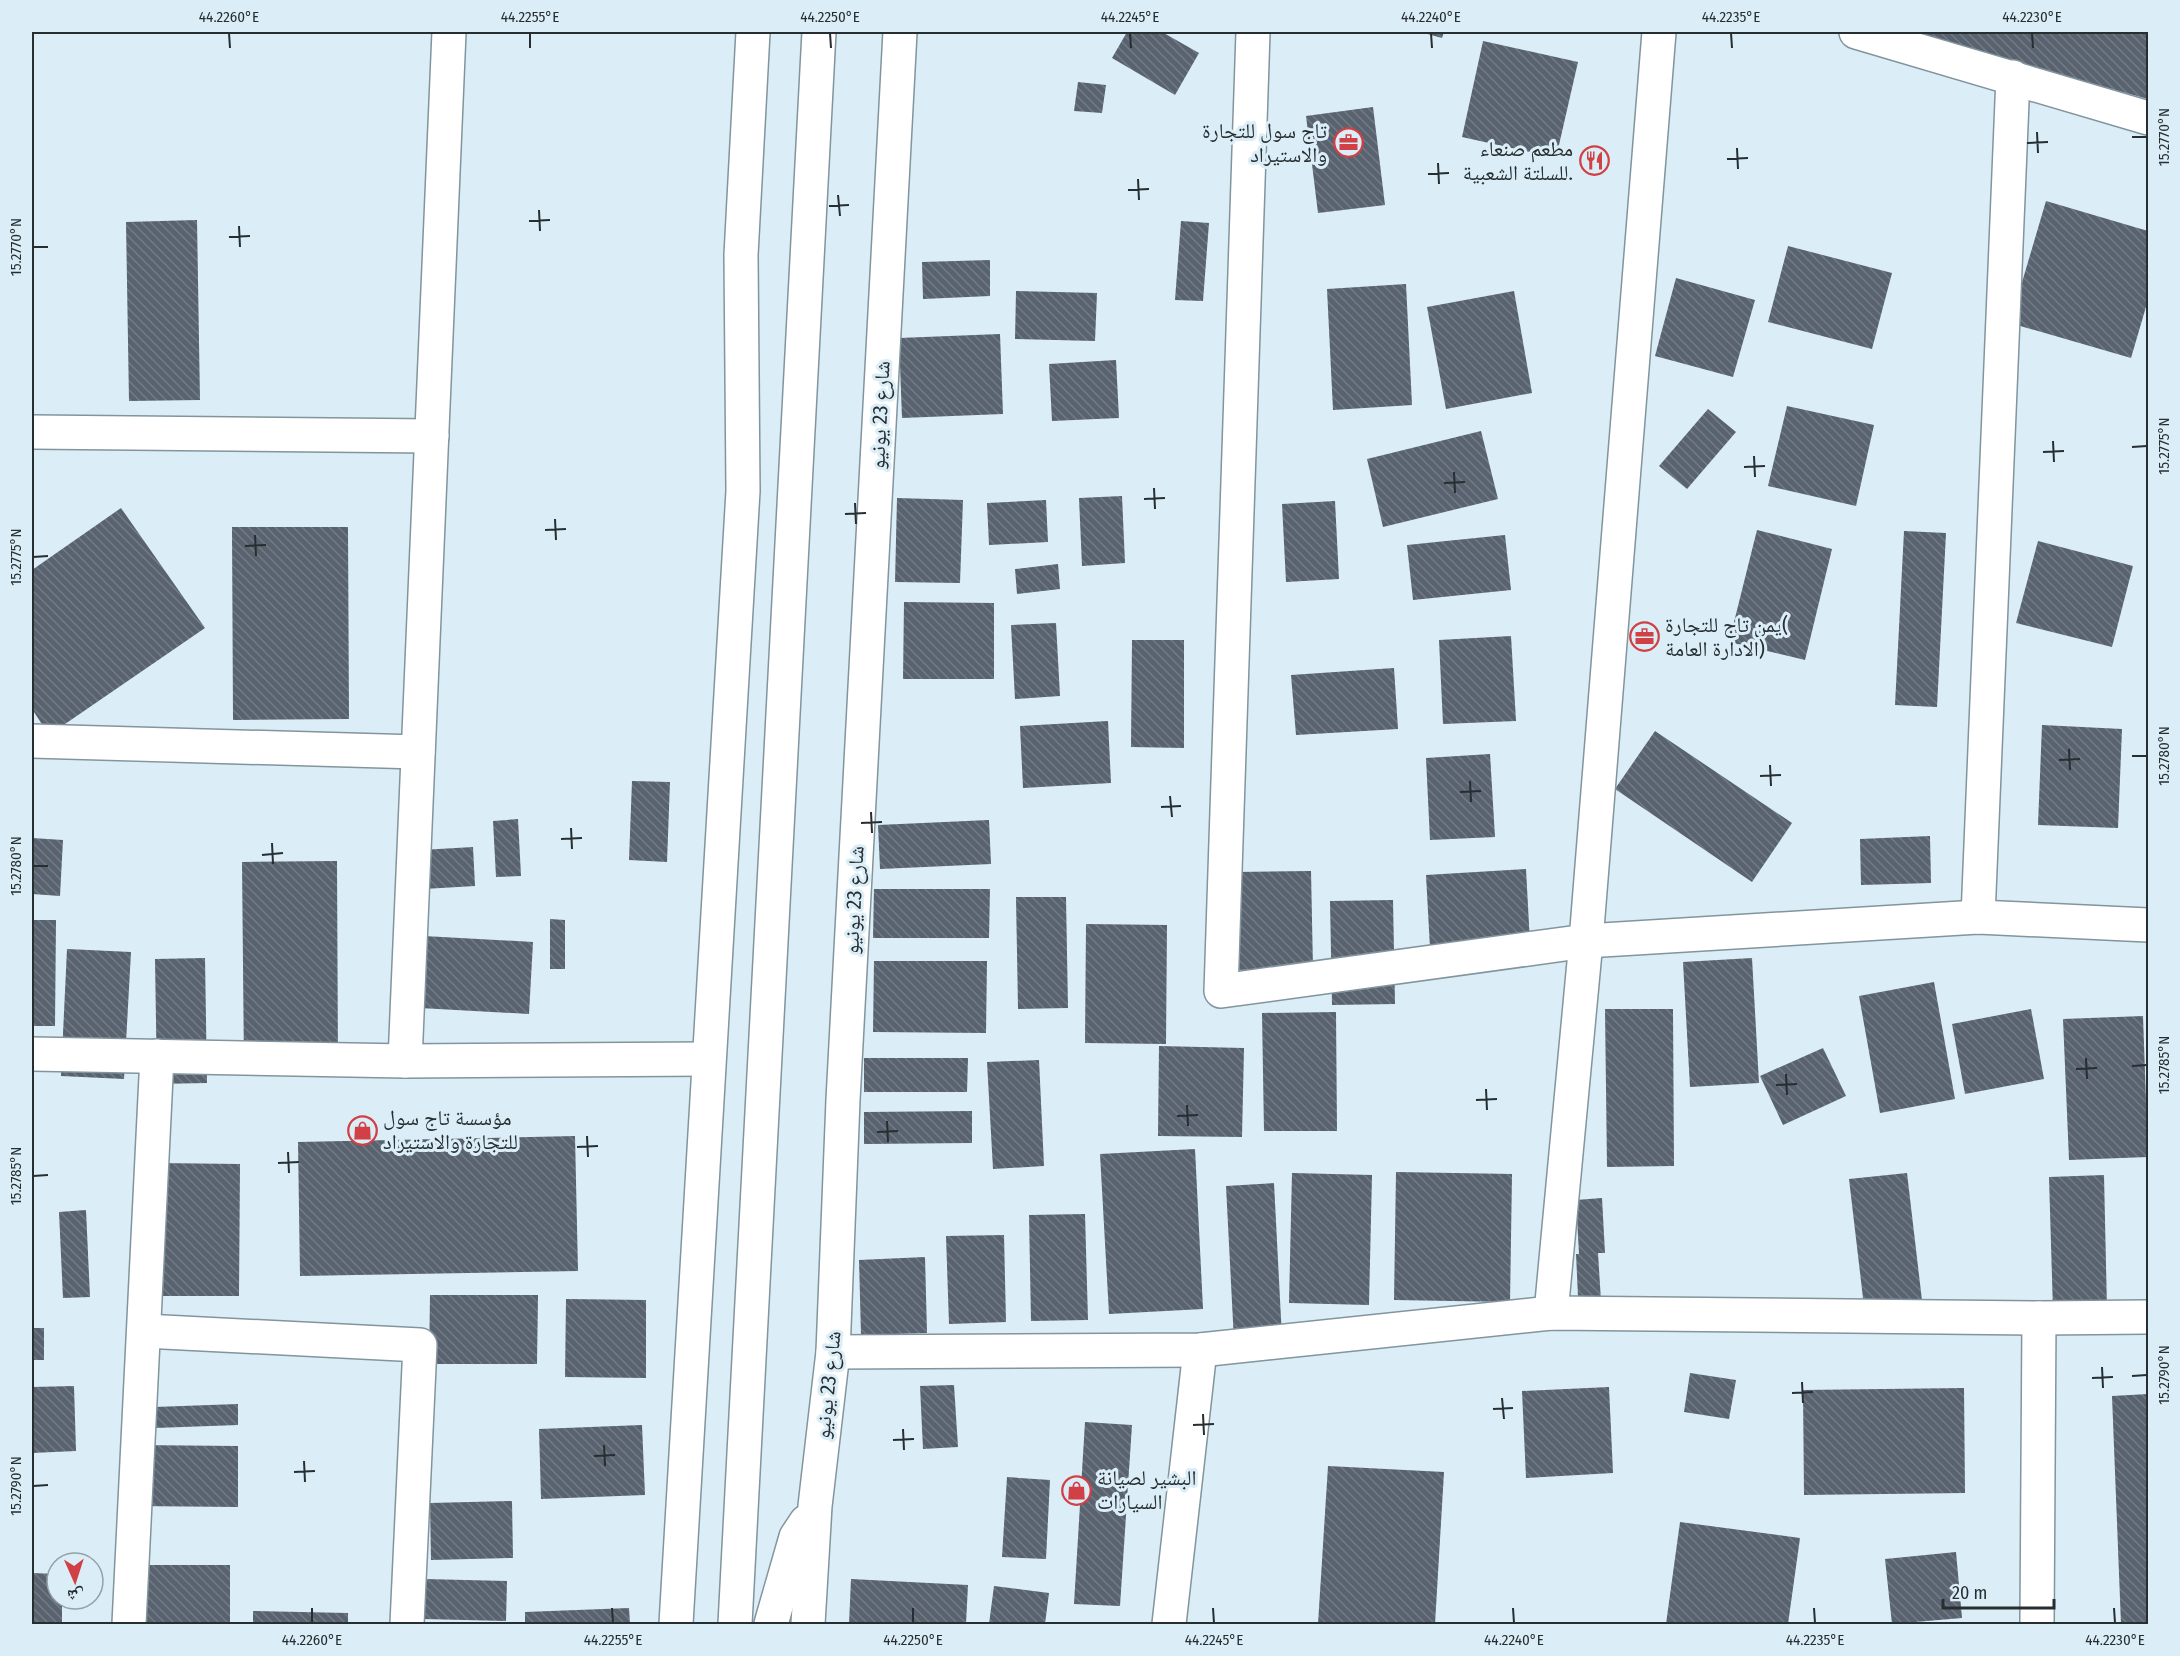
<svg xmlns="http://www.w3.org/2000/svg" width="2180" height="1656" font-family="'Fira Sans Condensed','Noto Naskh Arabic',sans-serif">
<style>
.building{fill:url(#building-back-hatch)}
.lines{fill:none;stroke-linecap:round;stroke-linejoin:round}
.minor-casing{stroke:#82949d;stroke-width:36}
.tertiary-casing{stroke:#82949d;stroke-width:36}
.minor{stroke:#fff;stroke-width:33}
.tertiary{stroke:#fff;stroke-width:33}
.ticks{fill:none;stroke:#272e31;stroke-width:2}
.labels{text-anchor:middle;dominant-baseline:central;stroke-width:6;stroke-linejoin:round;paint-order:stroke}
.poi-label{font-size:21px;fill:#272e31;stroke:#dbeef7;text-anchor:start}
.street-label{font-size:21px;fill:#272e31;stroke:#dbeef7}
.neatline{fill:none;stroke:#272e31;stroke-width:2}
.ticks-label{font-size:15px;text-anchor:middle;fill:#272e31}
</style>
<defs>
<pattern id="building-back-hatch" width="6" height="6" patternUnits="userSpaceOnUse" patternTransform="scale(1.5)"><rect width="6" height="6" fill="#59626f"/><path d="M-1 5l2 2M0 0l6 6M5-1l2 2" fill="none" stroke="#727a84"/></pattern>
</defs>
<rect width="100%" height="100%" fill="#dbeef7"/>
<g class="building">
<polygon points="1127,32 1162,32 1199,53 1175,95 1112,58"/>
<polygon points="1420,32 1444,32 1442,38"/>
<polygon points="1904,32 2148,32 2148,99"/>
<polygon points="1483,41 1578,62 1556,158 1462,137"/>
<polygon points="1078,82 1106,85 1102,113 1074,111"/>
<polygon points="1373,107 1385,205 1318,213 1306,116"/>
<polygon points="2046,201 2148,231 2148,300 2131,358 2010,323"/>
<polygon points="197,220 200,400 129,401 126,222"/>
<polygon points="1181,221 1209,223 1203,301 1175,300"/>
<polygon points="1788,246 1892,273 1872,349 1768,322"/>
<polygon points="990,260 990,296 923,299 922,262"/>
<polygon points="1676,278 1755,300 1733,377 1655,356"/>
<polygon points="1406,284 1412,405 1333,410 1327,289"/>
<polygon points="1016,291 1097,293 1095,341 1015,339"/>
<polygon points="1514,291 1532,393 1446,409 1427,307"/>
<polygon points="1000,334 1003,414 902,418 899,338"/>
<polygon points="1116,360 1119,418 1052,421 1049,364"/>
<polygon points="1787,406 1874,425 1856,506 1768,486"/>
<polygon points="1708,409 1736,432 1687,489 1659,466"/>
<polygon points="1481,431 1498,499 1383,527 1367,459"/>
<polygon points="1122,496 1125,563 1082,566 1079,498"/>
<polygon points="897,498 963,500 960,583 895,582"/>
<polygon points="1046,500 1048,542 989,545 987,503"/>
<polygon points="1335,501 1339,579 1286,582 1282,504"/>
<polygon points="121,508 205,628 49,735 32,709 32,570"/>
<polygon points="232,527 348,527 349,719 233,720"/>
<polygon points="1757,530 1832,549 1805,660 1729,642"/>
<polygon points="1904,531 1946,533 1937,707 1895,705"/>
<polygon points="1505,535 1511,590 1413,600 1407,545"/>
<polygon points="2038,541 2133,566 2112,647 2016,623"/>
<polygon points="1058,564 1060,589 1017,594 1015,569"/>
<polygon points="904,602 994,603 994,679 903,679"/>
<polygon points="1056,623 1060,696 1015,699 1011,625"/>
<polygon points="1511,636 1516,721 1443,724 1439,640"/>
<polygon points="1132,640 1184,640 1184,748 1131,747"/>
<polygon points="1394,668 1398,729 1296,735 1291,675"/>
<polygon points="1108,721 1111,783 1023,788 1020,726"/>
<polygon points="2042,725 2122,729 2118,828 2038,825"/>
<polygon points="1655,731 1792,823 1752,882 1615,789"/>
<polygon points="1490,754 1495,837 1430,840 1426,758"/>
<polygon points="632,781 670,782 667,862 629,860"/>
<polygon points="518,819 521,876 496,877 493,821"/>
<polygon points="989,820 991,864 880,869 878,825"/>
<polygon points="1930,836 1931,883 1861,885 1860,839"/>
<polygon points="32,838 63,840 60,896 32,894"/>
<polygon points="473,847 475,886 424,889 421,850"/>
<polygon points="337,861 338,1066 244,1067 242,862"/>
<polygon points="1526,869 1530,943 1430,948 1426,875"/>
<polygon points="1311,871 1313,968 1237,970 1235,872"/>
<polygon points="874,889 990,889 989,938 873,938"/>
<polygon points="1016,897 1066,897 1068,1008 1018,1009"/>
<polygon points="1393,900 1395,1004 1332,1005 1330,901"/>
<polygon points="550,919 565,920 565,969 550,969"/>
<polygon points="32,920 56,920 55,1026 32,1026"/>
<polygon points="1086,924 1167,925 1166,1044 1085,1043"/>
<polygon points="424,936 533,942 529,1014 420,1008"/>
<polygon points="67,949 131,952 124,1079 61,1076"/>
<polygon points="205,958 207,1083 157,1084 155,959"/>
<polygon points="1752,958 1759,1083 1690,1087 1683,962"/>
<polygon points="874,961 987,961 986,1033 873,1032"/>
<polygon points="1934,982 1955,1099 1880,1113 1859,996"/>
<polygon points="1605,1009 1673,1009 1674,1166 1607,1167"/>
<polygon points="2031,1009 2044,1079 1965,1094 1952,1024"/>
<polygon points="1336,1012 1337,1131 1264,1131 1262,1013"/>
<polygon points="2143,1016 2148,1157 2069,1160 2063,1019"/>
<polygon points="1159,1046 1244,1048 1242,1137 1158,1136"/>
<polygon points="1823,1048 1846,1096 1783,1125 1760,1076"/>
<polygon points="864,1058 968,1058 967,1092 864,1092"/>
<polygon points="1039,1060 1044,1166 993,1169 987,1062"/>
<polygon points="972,1111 972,1143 864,1144 864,1112"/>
<polygon points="575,1136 578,1271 300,1276 298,1142"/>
<polygon points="1195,1149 1203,1309 1109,1314 1100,1154"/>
<polygon points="157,1163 240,1164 239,1296 156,1296"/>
<polygon points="1396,1172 1512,1174 1510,1302 1394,1300"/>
<polygon points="1292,1173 1372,1175 1369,1305 1289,1303"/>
<polygon points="1907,1173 1925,1326 1867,1332 1849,1179"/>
<polygon points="2104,1175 2107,1309 2053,1311 2049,1177"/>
<polygon points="1274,1183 1282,1338 1234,1341 1226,1186"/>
<polygon points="1602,1198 1605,1253 1598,1253 1602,1317 1579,1318 1576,1254 1579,1254 1576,1200"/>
<polygon points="86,1210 90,1297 63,1298 59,1212"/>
<polygon points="1085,1214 1088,1320 1031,1321 1029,1215"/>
<polygon points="1004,1235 1006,1322 949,1324 946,1236"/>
<polygon points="925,1257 927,1333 861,1335 859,1260"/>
<polygon points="430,1295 538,1295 537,1364 429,1364"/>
<polygon points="566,1299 646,1300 646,1378 565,1377"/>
<rect x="32" y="1328" width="12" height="32"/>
<polygon points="1690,1373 1736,1380 1729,1419 1684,1412"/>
<polygon points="954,1385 958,1447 923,1449 920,1386"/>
<polygon points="74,1386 76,1451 32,1453 32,1387"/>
<polygon points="1609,1387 1613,1473 1526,1478 1522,1391"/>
<polygon points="1964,1388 1965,1493 1804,1495 1803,1390"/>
<polygon points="2148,1394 2148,1624 2121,1624 2112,1396"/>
<polygon points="238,1404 238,1425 155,1428 154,1407"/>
<polygon points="1085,1422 1132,1425 1120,1606 1074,1604"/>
<polygon points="642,1425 645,1495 541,1499 539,1429"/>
<polygon points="134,1445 238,1446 238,1507 133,1506"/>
<polygon points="1328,1466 1444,1472 1435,1624 1318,1624"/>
<polygon points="1007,1477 1050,1480 1046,1559 1002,1557"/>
<polygon points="512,1501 513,1558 431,1560 430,1503"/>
<polygon points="1680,1522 1800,1538 1788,1624 1666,1624"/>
<polygon points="1956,1552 1962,1618 1892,1624 1885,1559"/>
<rect x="142" y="1565" width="88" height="59"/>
<polygon points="32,1573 57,1574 57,1599 62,1599 62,1624 32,1624"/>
<polygon points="424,1579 507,1581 506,1621 423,1619"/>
<polygon points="851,1579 968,1585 966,1624 849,1624"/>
<polygon points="994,1586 1049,1593 1045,1624 989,1624"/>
<polygon points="629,1608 630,1624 525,1624 525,1612"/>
<polygon points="253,1611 348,1613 348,1624 253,1624"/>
</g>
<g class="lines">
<defs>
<g id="minor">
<polyline points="1253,32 1221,991 1586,941 1978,917 2148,925"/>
<polyline points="1856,32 2148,118"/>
<polyline points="32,432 432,436"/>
<polyline points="32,741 418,752"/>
<polyline points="1978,917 2013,77"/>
<polyline points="32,1054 405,1061 708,1059"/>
<polyline points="405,1061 449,32"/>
<polyline points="1551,1313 1586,941 1659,32"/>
<polyline points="144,1331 420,1345 407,1624"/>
<polyline points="833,1352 1200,1350 1551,1313 2039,1318 2148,1317"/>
<polyline points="129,1624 157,1056"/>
<polyline points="1169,1624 1200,1350"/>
<polyline points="2037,1624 2039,1318"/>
</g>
<g id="tertiary">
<polyline points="676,1624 743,491 741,255 753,32"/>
<polyline points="735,1624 819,32"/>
<polyline points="771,1624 796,1537 806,1522"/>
<polyline points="808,1624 815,1506 833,1352 843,1100 900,32"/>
</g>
</defs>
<use href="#minor" class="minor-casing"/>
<use href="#tertiary" class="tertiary-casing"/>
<use href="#minor" class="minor"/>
<use href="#tertiary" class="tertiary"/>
</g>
<path class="ticks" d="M229,33L230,48M530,33V48M830,33L831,48M1130,33L1131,48M1431,33L1432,48M1731,33L1732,48M2032,33L2033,48M2037,132L2038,153M2132,137H2147M2027,143L2048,142M1737,148L1738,169M1727,159L1748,158M1438,163L1439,184M1428,174L1449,173M1138,179L1139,200M1128,190L1149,189M838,195L840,216M829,206L849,205M539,210L540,231M529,221L550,220M239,226L240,247M229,237L250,236M33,247H48M2053,441L2054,462M2132,447L2147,446M2043,452L2064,451M1754,456L1755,477M1744,467L1765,466M1454,472L1455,493M1444,483L1465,482M1154,488L1155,509M1144,499L1165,498M855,503L856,524M845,514L866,513M555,519L556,540M545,530L566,529M255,535L256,556M245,546L266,545M33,557L48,556M2069,749L2070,770M2132,756H2147M2059,760L2080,759M1770,765L1771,786M1760,776L1781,775M1470,781L1471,802M1460,792L1481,791M1170,796L1172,817M1161,807L1181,806M871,812L872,833M861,823L882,822M571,828L572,849M561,839L582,838M272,843L273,864M262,855L283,853M33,866H48M2086,1058L2087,1079M2132,1066L2147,1065M2076,1069L2097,1068M1786,1074L1787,1095M1776,1085L1797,1084M1486,1089L1487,1110M1476,1100L1497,1099M1187,1105L1188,1126M1177,1116L1198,1115M887,1121L888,1142M877,1132L898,1131M587,1136L588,1157M577,1147L598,1146M288,1152L289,1173M278,1163L299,1162M33,1176L48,1175M2102,1367L2103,1388M2132,1376L2147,1375M2092,1378L2113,1377M1802,1382L1803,1403M1792,1393L1813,1392M1502,1398L1504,1419M1493,1409L1513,1408M1203,1414L1204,1435M1193,1425L1214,1424M903,1429L904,1450M893,1440L914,1439M604,1445L605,1466M594,1456L615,1455M304,1461L305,1482M294,1472L315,1471M33,1486L48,1485M312,1608V1623M612,1608L613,1623M913,1608V1623M1213,1608L1214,1623M1513,1608L1514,1623M1814,1608L1815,1623M2114,1608L2115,1623"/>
<defs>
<symbol id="office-ring" viewBox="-11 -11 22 22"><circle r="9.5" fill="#dbeef7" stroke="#d04044" stroke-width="1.5"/><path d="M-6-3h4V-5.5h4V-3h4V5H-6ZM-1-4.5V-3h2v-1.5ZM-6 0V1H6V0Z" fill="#d04044"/></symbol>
<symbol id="restaurant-ring" viewBox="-11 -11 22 22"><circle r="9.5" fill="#dbeef7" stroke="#d04044" stroke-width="1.5"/><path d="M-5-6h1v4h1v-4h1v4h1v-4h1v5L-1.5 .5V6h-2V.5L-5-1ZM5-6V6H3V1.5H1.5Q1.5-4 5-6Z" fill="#d04044"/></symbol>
<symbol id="shop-ring" viewBox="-11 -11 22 22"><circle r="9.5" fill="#dbeef7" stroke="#d04044" stroke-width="1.5"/><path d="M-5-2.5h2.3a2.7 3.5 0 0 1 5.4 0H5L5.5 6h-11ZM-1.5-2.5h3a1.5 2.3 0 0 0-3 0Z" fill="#d04044"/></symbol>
</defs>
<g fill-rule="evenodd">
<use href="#office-ring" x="1332" y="126" width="33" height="33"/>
<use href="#restaurant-ring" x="1578" y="144" width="33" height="33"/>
<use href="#office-ring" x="1628" y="620" width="33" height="33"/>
<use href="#shop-ring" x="346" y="1114" width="33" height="33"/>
<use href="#shop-ring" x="1060" y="1474" width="33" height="33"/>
</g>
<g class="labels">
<g class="poi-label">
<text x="1327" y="131" text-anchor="end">تاج سول للتجارة<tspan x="1327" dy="24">والاستيراد</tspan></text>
<text x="1573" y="149" text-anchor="end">مطعم صنعاء<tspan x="1573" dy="24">للسلتة الشعبية.</tspan></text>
<text x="1665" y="625">يمن تاج للتجارة(<tspan x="1665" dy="24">الادارة العامة)</tspan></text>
<text x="383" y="1118">مؤسسة تاج سول<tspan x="383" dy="24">للتجارة والاستيراد</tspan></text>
<text x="1097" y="1478">البشير لصيانة<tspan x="1097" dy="24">السيارات</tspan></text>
</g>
<g class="street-label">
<text transform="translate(880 415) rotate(-87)">شارع 23 يونيو</text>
<text transform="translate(854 900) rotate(-87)">شارع 23 يونيو</text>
<text transform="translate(828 1385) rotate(-84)">شارع 23 يونيو</text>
</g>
</g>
<rect width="2180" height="1656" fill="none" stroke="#dbeef7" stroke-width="66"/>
<g transform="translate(75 1581) rotate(177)"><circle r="28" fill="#dbeef7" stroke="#93a1a8" stroke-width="1.5"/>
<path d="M0-4.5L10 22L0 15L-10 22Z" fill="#d04044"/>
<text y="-9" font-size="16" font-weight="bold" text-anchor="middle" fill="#272e31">ش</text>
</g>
<path d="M1943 1599v9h111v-9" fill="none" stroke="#272e31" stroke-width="3"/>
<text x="1952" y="1599" font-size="18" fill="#272e31" stroke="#dbeef7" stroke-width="4.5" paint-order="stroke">20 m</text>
<rect x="33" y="33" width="2114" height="1590" class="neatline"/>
<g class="ticks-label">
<text x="229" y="22">44.2260°E</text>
<text x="530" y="22">44.2255°E</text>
<text x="830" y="22">44.2250°E</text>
<text x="1130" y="22">44.2245°E</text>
<text x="1431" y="22">44.2240°E</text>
<text x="1731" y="22">44.2235°E</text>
<text x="2032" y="22">44.2230°E</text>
<text transform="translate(2164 137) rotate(-90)" y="5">15.2770°N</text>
<text transform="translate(16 247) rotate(-90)" y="5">15.2770°N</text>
<text transform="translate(2164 446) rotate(-90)" y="5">15.2775°N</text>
<text transform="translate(16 557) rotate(-90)" y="5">15.2775°N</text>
<text transform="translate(2164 756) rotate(-90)" y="5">15.2780°N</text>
<text transform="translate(16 866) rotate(-90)" y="5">15.2780°N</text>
<text transform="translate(2164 1065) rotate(-90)" y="5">15.2785°N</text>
<text transform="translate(16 1176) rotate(-90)" y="5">15.2785°N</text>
<text transform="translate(2164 1375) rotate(-90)" y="5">15.2790°N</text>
<text transform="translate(16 1486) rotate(-90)" y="5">15.2790°N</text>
<text x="312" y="1645">44.2260°E</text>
<text x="613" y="1645">44.2255°E</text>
<text x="913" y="1645">44.2250°E</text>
<text x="1214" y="1645">44.2245°E</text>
<text x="1514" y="1645">44.2240°E</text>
<text x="1815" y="1645">44.2235°E</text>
<text x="2115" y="1645">44.2230°E</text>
</g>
</svg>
